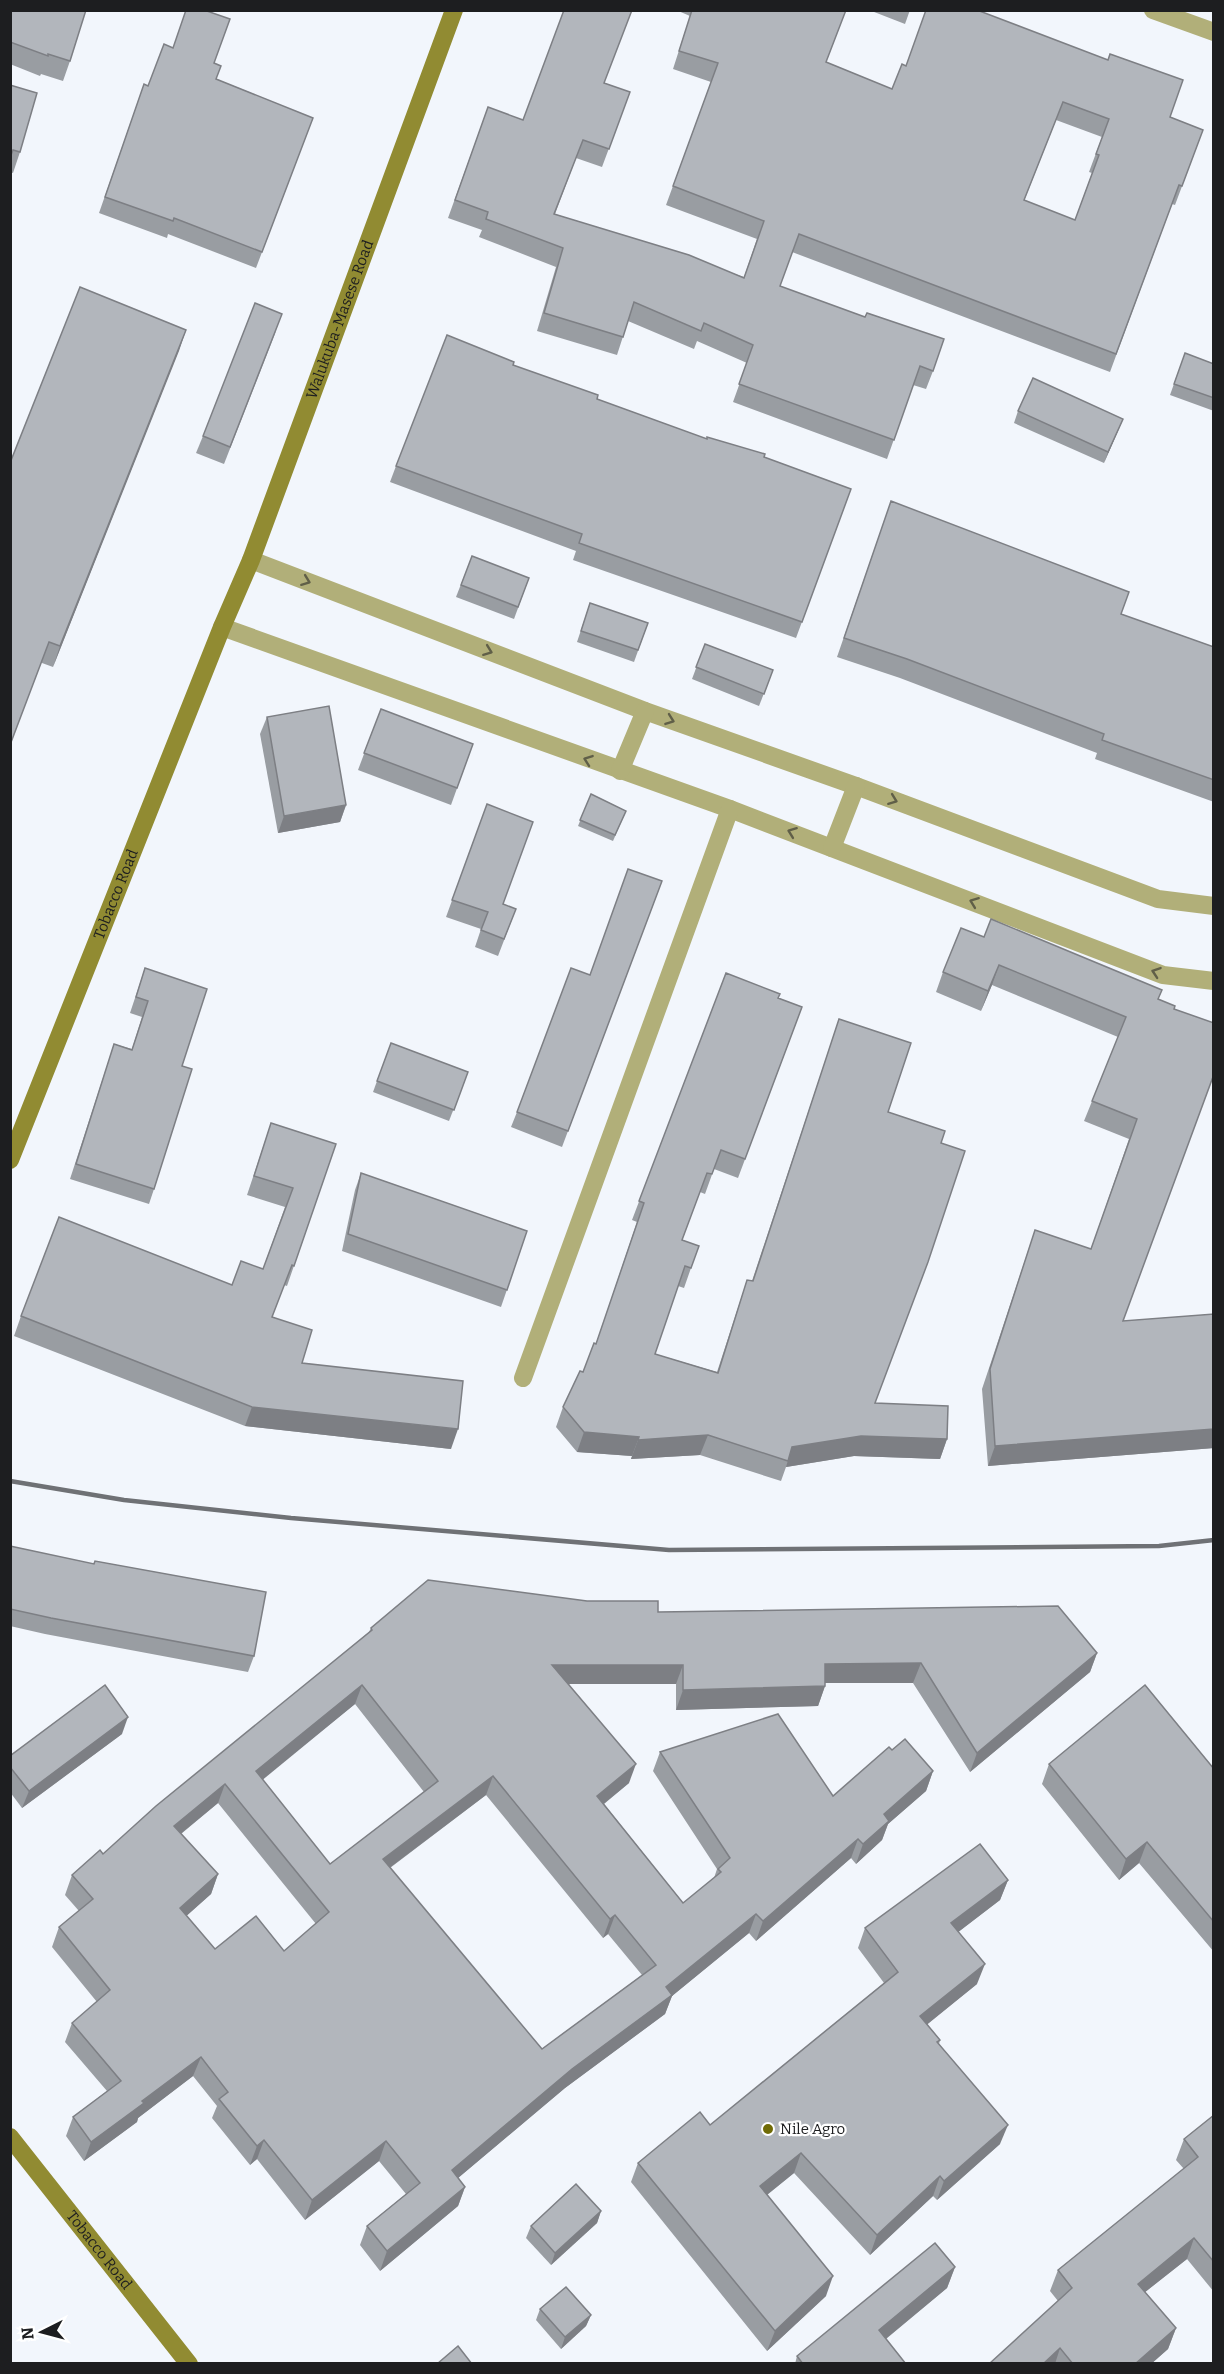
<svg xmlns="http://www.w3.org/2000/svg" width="1224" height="2374" font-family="Bitter,serif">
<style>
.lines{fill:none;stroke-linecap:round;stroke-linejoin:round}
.street{stroke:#b1af79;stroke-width:18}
.secondary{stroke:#918b32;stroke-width:18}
.rail{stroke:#6f7175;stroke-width:4.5}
.wall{fill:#999da2;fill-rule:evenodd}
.shaded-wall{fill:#7d7f84}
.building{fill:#b2b6bc;stroke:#7d7f84;stroke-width:1.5;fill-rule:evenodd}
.oneway{stroke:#605f48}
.poi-dot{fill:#706b06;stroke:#fff;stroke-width:2}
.labels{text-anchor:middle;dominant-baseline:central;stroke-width:4.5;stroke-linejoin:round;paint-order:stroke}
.street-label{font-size:15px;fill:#1d1e20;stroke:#fff}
.poi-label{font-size:15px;fill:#1d1e20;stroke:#fff;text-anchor:start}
</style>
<rect width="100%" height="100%" fill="#f2f6fc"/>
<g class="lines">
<g class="street">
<polyline points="1153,10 1214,32"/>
<polyline points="251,560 645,711 856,786 1158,899 1214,906"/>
<polyline points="222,627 730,809 1163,975 1214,981"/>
<polyline points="620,771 645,711"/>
<polyline points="832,848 856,786"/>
<polyline points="523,1378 730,809"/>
</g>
<g class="secondary">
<path id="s1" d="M10,1160L222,627L251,560L454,10"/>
<path id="s2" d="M10,2137L189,2364"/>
</g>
<polyline class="rail" points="10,1481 124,1500 291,1518 669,1550 1159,1546 1214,1540"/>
</g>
<g class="wall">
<polygon points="10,10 70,61 63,81 41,74 40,76 10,64"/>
<path d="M676,10H846L826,62L892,89L906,66L1170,117L1203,130L1175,205L1172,204L1110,372L792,252L780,286L933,371L926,389L913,385L887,459L733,402L747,363L697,341L694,349L628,321L617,355L537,331L556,267L479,237L482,230L448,218L488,107L523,120L604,83L630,92L602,167L576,158L555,214L744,277L757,239L666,205L711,82L673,69L690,16ZM1056,120L1102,137L1089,172L1092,173L1075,220L1024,201Z"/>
<polygon points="869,10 910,10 905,24"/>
<polygon points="214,63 216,79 313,118 256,268 168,234 167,238 99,213 144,84 148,86"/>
<polygon points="10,85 20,152 13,173 10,172"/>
<polygon points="186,330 53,667 42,663 10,463"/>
<polygon points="276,331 224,464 196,453 203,436"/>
<polygon points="1185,353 1214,364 1214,411 1170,395"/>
<polygon points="513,365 597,399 707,439 764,457 851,489 796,638 573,560 576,551 390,482 396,466"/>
<polygon points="1018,411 1123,419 1104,463 1014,423"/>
<polygon points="891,501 1121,614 1214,647 1214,802 1095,759 1097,753 900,678 837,657"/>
<polygon points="472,556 529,578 514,619 456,597"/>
<polygon points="590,603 648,623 634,662 577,642"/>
<polygon points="705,644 773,670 759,706 692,679"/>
<polygon points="381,709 473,744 451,805 358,770"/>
<polygon points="267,717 346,805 340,822 278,833 260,734"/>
<polygon points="591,794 626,811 613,841 578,826"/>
<polygon points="487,804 503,904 516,909 498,956 475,947 481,929 446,917"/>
<polygon points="662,881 562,1147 511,1127 517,1112 590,975"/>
<polygon points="984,937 1162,990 1158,999 1174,1009 1123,1321 1214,1314 1214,1448 988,1466 982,1389 1035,1230 1091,1249 1129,1139 1084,1121 1118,1037 992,985 981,1011 936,992 943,972"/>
<polygon points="145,968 182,1066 154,1189 149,1204 70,1179 114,1044 132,1049 142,1017 130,1013"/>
<polygon points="726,973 778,998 802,1007 738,1178 714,1169 705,1194 700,1192 682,1240 691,1268 684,1288 678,1286 655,1354 717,1372 747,1280 752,1281 839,1019 888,1112 941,1143 875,1403 947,1439 940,1459 854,1456 786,1467 781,1481 700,1455 631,1459 632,1456 577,1452 556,1427 563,1407 583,1372 596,1344 637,1222 632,1220"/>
<polygon points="391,1043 468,1072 449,1121 373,1092"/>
<polygon points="271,1123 336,1144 287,1286 284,1285 272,1317 302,1363 451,1449 245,1426 14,1336 21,1316 232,1285 263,1269 285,1207 247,1195"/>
<polygon points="361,1173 527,1231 501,1307 342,1251 355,1190"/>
<polygon points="10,1546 93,1564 95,1561 254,1656 248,1672 45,1634 10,1626"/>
<path d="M658,1612L1097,1653L1090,1672L970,1772L913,1683H825V1686L818,1706L676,1710V1684H569L629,1783L604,1804L683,1903L714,1878L717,1869L653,1771L660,1752L833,1796L892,1750L933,1771L926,1791L888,1824L882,1840L856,1864L851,1858L756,1941L749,1933L672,1996L665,2014L565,2088L458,2178L465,2187L458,2206L380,2271L360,2245L367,2226L406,2194L379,2161L305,2220L257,2159L250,2165L212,2118L217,2106L193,2076L138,2118L137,2122L84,2161L66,2136L73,2117L107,2091L65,2042L72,2023L97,2002L52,1947L59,1927L79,1911L65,1895L72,1875L103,1854L369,1632L371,1628ZM355,1704L424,1792L330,1864L262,1779ZM486,1795L603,1938L608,1934L642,1975L542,2049L390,1868ZM218,1803L316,1924L284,1951L215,1949L186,1916L211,1894L218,1874L181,1834Z"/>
<polygon points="122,1734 22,1808 10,1792 10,1756"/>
<polygon points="1049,1764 1214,1769 1214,1952 1139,1863 1119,1880 1042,1784"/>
<polygon points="1008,1880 1000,1900 958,1932 977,1984 927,2024 940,2040 939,2044 1000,2144 937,2200 933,2196 870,2255 794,2173 767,2195 826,2296 767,2351 631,2182 638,2163 710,2125 884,1983 858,1948 865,1928"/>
<polygon points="1214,2115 1214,2292 1187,2259 1145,2292 1176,2328 1168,2349 1151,2364 989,2364 1058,2301 1050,2291 1058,2270 1184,2169 1176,2160 1184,2139"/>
<polygon points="601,2211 597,2223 551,2265 526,2238 531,2226"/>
<polygon points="955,2267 947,2288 886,2339 906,2364 795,2364 797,2356"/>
<polygon points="540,2309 591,2315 586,2326 561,2349 536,2320"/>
</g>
<g class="shaded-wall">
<polygon points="186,330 179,351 53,667 60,646"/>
<polygon points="1123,419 1118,431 1104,463 1108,452"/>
<polygon points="346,805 340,822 278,833 284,816"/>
<polygon points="999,965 992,985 981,1011 988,991"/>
<polygon points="252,1407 458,1429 451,1449 245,1426"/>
<polygon points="1214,1429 1214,1448 988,1466 995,1446"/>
<polygon points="584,1432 639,1437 632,1456 577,1452"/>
<polygon points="708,1435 700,1455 631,1459 638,1440"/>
<polygon points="861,1436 947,1439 940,1459 854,1456 786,1467 792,1447"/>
<polygon points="1097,1653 1090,1672 970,1772 977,1753"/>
<polygon points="921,1663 913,1683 818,1683 825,1664"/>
<polygon points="552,1665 683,1665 676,1684 545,1684"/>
<polygon points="362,1685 355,1704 249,1791 256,1771"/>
<polygon points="825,1686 818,1706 676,1710 683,1690"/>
<polygon points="128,1717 122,1734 22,1808 29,1791"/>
<polygon points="636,1764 629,1783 590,1815 597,1796"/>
<polygon points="933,1771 926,1791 888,1824 882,1840 856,1864 863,1844 884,1814"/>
<polygon points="493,1776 486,1795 376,1878 383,1859"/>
<polygon points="225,1784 218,1803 167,1845 174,1826"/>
<polygon points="858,1839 851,1858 756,1941 763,1921"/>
<polygon points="1147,1842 1139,1863 1119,1880 1126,1859"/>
<polygon points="218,1874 211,1894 173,1928 180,1908"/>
<polygon points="1008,1880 1000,1900 944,1943 951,1923"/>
<polygon points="756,1914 749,1933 672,1996 665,2014 565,2088 445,2189 452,2170 666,1987"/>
<polygon points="615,1915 608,1934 603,1938 610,1919"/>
<polygon points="985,1964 977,1984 913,2036 920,2016"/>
<polygon points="201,2057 193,2076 138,2118 137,2122 84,2161 91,2142 142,2101"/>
<polygon points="1008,2125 1000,2144 937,2200 944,2181"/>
<polygon points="264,2140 257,2159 250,2165 257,2146"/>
<polygon points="386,2141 379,2161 305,2220 312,2200"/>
<polygon points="801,2153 794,2173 753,2206 760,2186"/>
<polygon points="940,2176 933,2196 870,2255 877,2235"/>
<polygon points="465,2187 458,2206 380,2271 387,2251"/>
<polygon points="601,2211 597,2223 551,2265 555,2253"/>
<polygon points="1194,2238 1187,2259 1130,2304 1138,2284"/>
<polygon points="955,2267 947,2288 871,2351 879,2330"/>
<polygon points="833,2276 826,2296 767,2351 775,2331"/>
<polygon points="591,2315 586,2326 561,2349 565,2337"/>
<polygon points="1176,2328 1168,2349 1151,2364 1135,2364"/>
<polygon points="1060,2348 1055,2364 1043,2364"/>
</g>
<g class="building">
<polygon points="10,10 86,10 70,61 48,54 48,56 10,42"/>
<polygon points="186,10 204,10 230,19 214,63 221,66 216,79 313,118 262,252 174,218 173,221 105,197 144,84 148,86 164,44 173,48"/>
<path d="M564,10H632L604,83L630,92L609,149L583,140L554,214L689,255L744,278L764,221L673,186L718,63L679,51L692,10H846L826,62L892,89L902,64L906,66L926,10H977L1108,60L1110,54L1183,80L1170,117L1203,130L1182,186L1179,185L1116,354L799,234L780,286L865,317L867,313L944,339L933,371L920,366L894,440L739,384L753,345L704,323L701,331L634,302L623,337L544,313L563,248L486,219L488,212L455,200L488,107L523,120ZM1063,102L1109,119L1096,154L1099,155L1075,220L1024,200Z"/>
<polygon points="10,85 37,93 20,152 13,150 10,158"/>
<polygon points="80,287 186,330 60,646 49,642 10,745 10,463"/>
<polygon points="255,303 282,314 230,447 203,436"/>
<polygon points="447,335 514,362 513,365 598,395 597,399 707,439 707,437 765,454 764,457 851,489 802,622 579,543 582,534 396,466"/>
<polygon points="1185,353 1214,364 1214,398 1174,384"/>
<polygon points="1033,378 1123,419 1108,452 1018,411"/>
<polygon points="891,501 1129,592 1121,614 1214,647 1214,780 1102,740 1104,734 907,659 844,638"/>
<polygon points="472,556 529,578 518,607 461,585"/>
<polygon points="590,603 648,623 638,650 581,631"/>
<polygon points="705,644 773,670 764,694 696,667"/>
<polygon points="329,706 346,805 284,816 267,717"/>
<polygon points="381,709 473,744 457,788 364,753"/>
<polygon points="591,794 626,811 615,835 580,820"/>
<polygon points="487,804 533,822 503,904 516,909 504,939 481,930 488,912 452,900"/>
<polygon points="628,869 662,881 568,1131 517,1112 571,968 590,975"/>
<polygon points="991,919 1162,990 1158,999 1175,1006 1174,1009 1214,1023 1214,1074 1123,1321 1214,1314 1214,1429 995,1446 990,1369 1035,1230 1091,1249 1137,1119 1092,1101 1126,1017 999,965 988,991 943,972 961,928 984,937"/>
<polygon points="145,968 207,989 182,1066 192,1069 154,1189 76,1164 114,1044 132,1050 148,1001 136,997"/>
<polygon points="726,973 780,994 778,998 802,1007 745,1159 721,1150 712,1174 707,1173 682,1240 699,1246 691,1268 685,1266 655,1354 718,1373 747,1280 753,1281 839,1019 911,1043 888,1112 945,1131 941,1143 965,1151 928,1262 875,1403 948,1406 947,1439 861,1436 792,1447 788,1461 708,1435 638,1440 639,1437 584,1432 563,1407 580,1371 583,1372 594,1343 596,1344 644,1203 639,1201"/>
<polygon points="391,1043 468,1072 454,1110 377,1081"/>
<polygon points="271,1123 336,1144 294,1266 292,1265 272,1317 312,1330 302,1363 463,1381 458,1429 252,1407 21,1316 59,1217 232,1285 241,1261 263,1269 293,1188 254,1176"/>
<polygon points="361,1173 527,1231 507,1290 348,1234"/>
<polygon points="10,1546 94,1564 95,1561 266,1592 254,1656 51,1618 10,1609"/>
<path d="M428,1580L587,1601H658V1612L1058,1606L1097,1653L977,1753L921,1663L825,1664V1686L683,1690V1665H552L636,1764L597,1796L683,1903L721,1872L718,1869L730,1858L660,1752L778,1714L833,1796L889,1747L892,1750L905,1739L933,1771L884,1814L889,1821L863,1844L858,1839L763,1921L756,1914L666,1987L672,1995L572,2069L452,2170L465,2187L387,2251L367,2226L420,2183L386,2141L312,2200L264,2140L257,2146L219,2099L228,2092L201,2057L142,2101L144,2103L91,2142L73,2117L121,2081L72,2023L110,1990L59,1927L93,1899L72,1875L100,1850L103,1854L156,1806L372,1630L371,1628ZM362,1685L438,1781L330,1864L256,1771ZM493,1776L610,1919L615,1915L656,1965L542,2049L383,1859ZM225,1784L329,1912L284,1951L256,1916L215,1949L180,1908L218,1874L174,1826Z"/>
<polygon points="105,1685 128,1717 29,1791 10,1767 10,1756"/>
<polygon points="1145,1685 1214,1769 1214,1922 1147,1842 1126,1859 1049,1764"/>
<polygon points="980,1844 1008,1880 951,1923 985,1964 920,2016 940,2040 937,2042 1008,2125 944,2181 940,2176 877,2235 801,2153 760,2186 833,2276 775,2331 638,2163 700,2112 710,2125 898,1972 865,1928"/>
<polygon points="1214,2115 1214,2262 1194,2238 1138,2284 1176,2328 1135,2364 1073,2364 1060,2348 1043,2364 989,2364 1072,2288 1058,2270 1198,2157 1184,2139"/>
<polygon points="576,2184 601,2211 555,2253 531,2226"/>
<polygon points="935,2243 955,2267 879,2330 906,2364 803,2364 797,2356"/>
<polygon points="566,2287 591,2315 565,2337 540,2309"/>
<polygon points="458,2346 472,2364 437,2364"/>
</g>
<defs><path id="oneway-chevron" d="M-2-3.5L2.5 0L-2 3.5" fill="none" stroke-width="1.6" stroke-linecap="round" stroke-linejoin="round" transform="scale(1.5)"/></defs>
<g class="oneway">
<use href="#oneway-chevron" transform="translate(306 581) rotate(21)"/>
<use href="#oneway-chevron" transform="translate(488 651) rotate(21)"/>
<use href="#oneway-chevron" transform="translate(670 720) rotate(20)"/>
<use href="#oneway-chevron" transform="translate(588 760) rotate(-160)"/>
<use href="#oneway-chevron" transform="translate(893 800) rotate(21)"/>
<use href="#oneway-chevron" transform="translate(792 832) rotate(-159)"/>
<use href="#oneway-chevron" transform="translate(974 902) rotate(-159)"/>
<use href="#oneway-chevron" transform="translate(1156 972) rotate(-161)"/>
</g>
<circle class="poi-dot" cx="768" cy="2129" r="6"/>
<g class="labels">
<g class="street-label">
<text stroke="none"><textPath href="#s1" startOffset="903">Walukuba-Masese Road</textPath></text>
<text stroke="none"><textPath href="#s1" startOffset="286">Tobacco Road</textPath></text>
<text stroke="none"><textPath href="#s2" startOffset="144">Tobacco Road</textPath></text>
</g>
<g class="poi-label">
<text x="780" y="2129">Nile Agro</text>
</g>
</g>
<rect width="1224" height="2374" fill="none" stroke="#1d1e20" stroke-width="24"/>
<g transform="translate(42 2332) rotate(264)" stroke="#ffffff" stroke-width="4.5" paint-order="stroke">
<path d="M0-4.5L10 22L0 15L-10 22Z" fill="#1d1e20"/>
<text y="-9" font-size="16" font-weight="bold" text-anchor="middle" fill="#1d1e20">N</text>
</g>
</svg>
